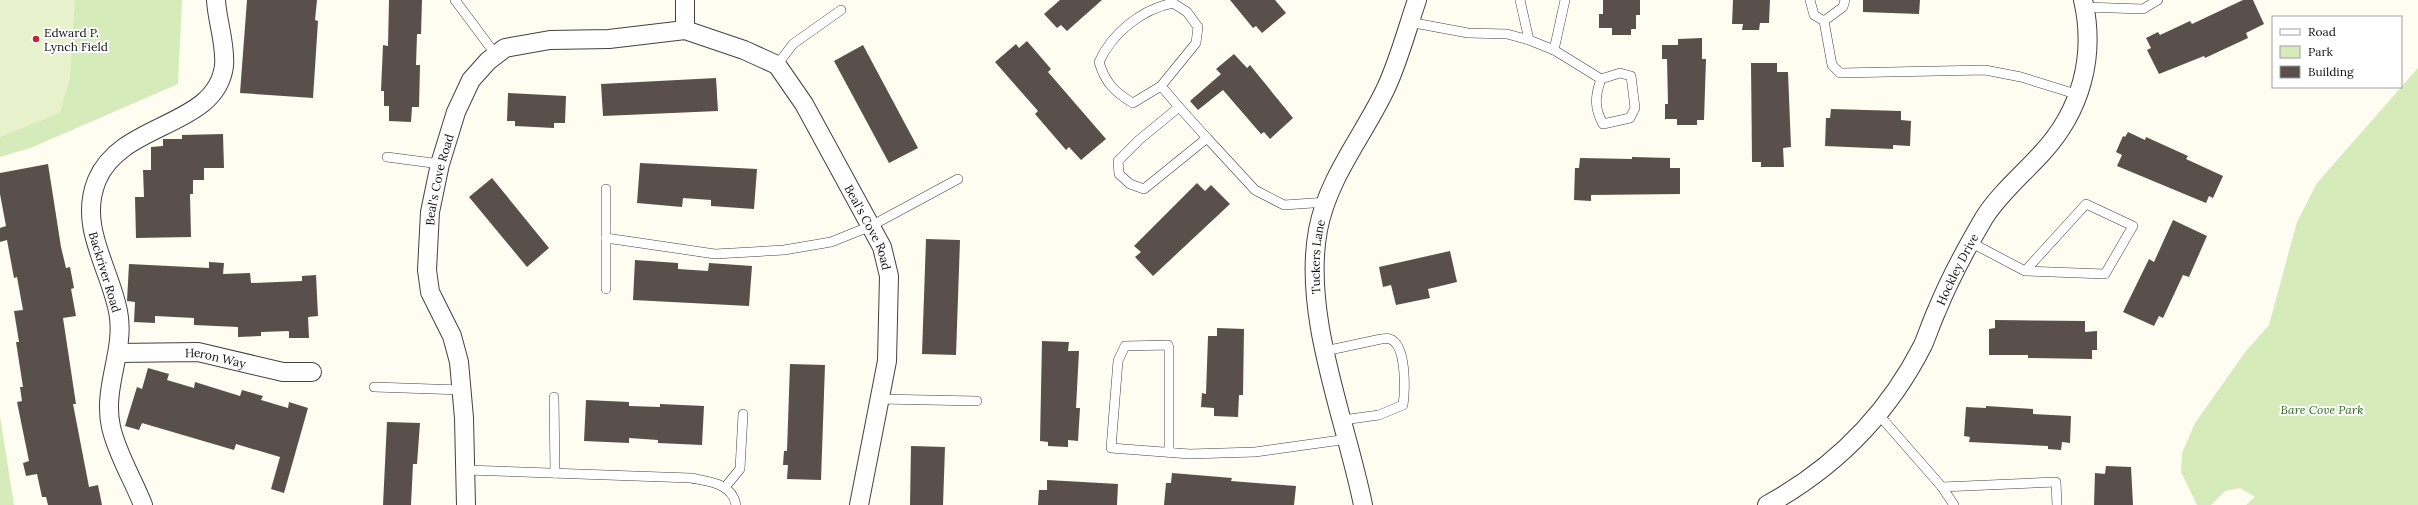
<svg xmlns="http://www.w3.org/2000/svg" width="2418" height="505" font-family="Lora,serif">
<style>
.green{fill:#d6ebba}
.pitch{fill:#e7f2cc}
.building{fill:#59504b}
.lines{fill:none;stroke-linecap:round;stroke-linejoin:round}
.lane-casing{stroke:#424242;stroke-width:10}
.street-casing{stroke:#424242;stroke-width:20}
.lane{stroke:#fff;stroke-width:9}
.street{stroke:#fff;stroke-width:18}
.poi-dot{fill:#c32334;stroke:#fff;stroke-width:1.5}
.labels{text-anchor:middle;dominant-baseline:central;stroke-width:4;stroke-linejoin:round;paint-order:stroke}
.poi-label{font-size:12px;fill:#0f0f0f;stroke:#fff;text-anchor:start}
.street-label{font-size:12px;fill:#0f0f0f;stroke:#fff}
.park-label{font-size:12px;font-style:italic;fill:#326a1d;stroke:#fff}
</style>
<rect width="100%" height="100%" fill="#fffcf2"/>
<g class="green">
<polygon points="0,0 182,0 178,84 33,147 0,157"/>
<polygon points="2418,68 2418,505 2246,505 2255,497 2240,488 2225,491 2211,505 2197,505 2181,472 2182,453 2195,423 2246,351 2269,325 2297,222 2317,183"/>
<polygon points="0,416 14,505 0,505"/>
</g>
<polygon class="pitch" points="0,0 75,0 70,78 60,113 0,137"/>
<g class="building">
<polygon points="247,0 317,0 315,20 318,21 313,98 240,93"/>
<polygon points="389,0 422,0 421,34 417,34 416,65 420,65 419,107 412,107 411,122 389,121 389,106 384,106 384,91 381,91 383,45 388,46"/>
<polygon points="1060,0 1102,0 1067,31 1061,25 1057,28 1044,14"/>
<polygon points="1230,0 1275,0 1286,13 1262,33 1256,26 1253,28"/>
<polygon points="1603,0 1640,0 1640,15 1636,15 1636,29 1631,29 1631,35 1612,35 1612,28 1599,28 1599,14 1603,14"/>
<polygon points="1733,0 1770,0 1769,23 1760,23 1759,30 1742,30 1743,24 1732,24"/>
<polygon points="1863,0 1920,0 1919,14 1863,12"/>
<polygon points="2243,0 2253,0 2264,24 2246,33 2248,38 2205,58 2204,56 2159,74 2147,50 2151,48 2146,38 2158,32 2160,35 2190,21 2192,24"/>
<polygon points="1702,38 1702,59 1706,59 1704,120 1697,120 1697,125 1677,125 1677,119 1665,119 1665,104 1668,104 1667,59 1662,59 1662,45 1678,45 1678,39"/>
<polygon points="1027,41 1051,69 1048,72 1106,139 1081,160 1069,147 1066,150 1035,114 1038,111 995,62 1016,44 1019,48"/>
<polygon points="863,45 918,148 889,163 834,61"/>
<polygon points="1234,54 1247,68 1250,65 1293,118 1270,139 1264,132 1261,134 1223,90 1198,110 1190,101 1221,74 1216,69"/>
<polygon points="1751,63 1777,63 1777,72 1788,72 1791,147 1783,148 1784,167 1761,167 1761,162 1752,162"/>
<polygon points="716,78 718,111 603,116 601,84"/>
<polygon points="508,93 566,96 565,123 554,123 554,128 515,126 515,121 507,121"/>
<polygon points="1831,109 1901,111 1901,120 1911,121 1910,146 1893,145 1893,149 1825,146 1826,118 1830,118"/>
<polygon points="2128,132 2145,140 2146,137 2188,156 2186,159 2223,176 2213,198 2209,196 2206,203 2117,166 2122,155 2116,152 2123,136 2125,137"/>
<polygon points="223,134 224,168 204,168 204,180 193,180 193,194 190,194 191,237 136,238 135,197 144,197 143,170 151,170 151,147 163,146 163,139 182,139 182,135"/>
<polygon points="1632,157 1670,158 1670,168 1680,168 1680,194 1591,195 1591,201 1574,200 1575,168 1579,168 1580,158 1632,159"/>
<polygon points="640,163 757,169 754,209 711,206 711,200 683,198 682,207 637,203"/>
<polygon points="48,164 61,247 66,268 70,267 74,288 71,289 76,316 63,318 76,404 73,404 89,487 98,485 102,505 48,505 46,497 42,497 37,474 26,476 23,463 29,461 17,402 22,401 20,387 23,387 16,342 19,342 14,311 23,310 17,277 14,278 7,240 0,242 0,228 6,226 0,194 0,173"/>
<polygon points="492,178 549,248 527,267 469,197"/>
<polygon points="1197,183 1205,191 1211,185 1230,204 1153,276 1135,257 1141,252 1134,246"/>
<polygon points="2173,220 2207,236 2189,277 2183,275 2163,318 2159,316 2154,326 2123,312 2149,259 2154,262"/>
<polygon points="926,239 960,240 956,355 922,354"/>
<polygon points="1450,251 1457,282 1428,289 1430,298 1396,305 1391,285 1383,287 1379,267"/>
<polygon points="635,260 678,263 678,269 708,271 709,263 752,266 749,306 633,300"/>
<polygon points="209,262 224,263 223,274 250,273 251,283 302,281 302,276 316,275 318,316 308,317 309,338 289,338 289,331 261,332 261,336 238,337 238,327 194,325 194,318 155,316 155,323 134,322 135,302 127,301 129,264 209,268"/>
<polygon points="1995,320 2085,321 2085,332 2097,331 2097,350 2092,350 2092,359 2028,358 2028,355 1989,355 1989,329 1995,328"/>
<polygon points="1217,328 1244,329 1243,395 1239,395 1238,417 1214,416 1214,408 1201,407 1202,393 1206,394 1208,336 1217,336"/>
<polygon points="1042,341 1069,342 1068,351 1079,351 1076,408 1080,408 1078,441 1068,440 1068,447 1048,446 1048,442 1040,441"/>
<polygon points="790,364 825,365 821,480 787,479 788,465 783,465 784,451 787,451"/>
<polygon points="148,368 169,374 167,380 194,388 195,382 240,396 242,390 263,396 261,400 288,408 289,402 308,408 284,493 271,489 280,457 236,444 234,450 142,423 139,430 125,426 137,387 142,389"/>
<polygon points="586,400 629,402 629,406 660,407 660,404 704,406 702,445 658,443 658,440 629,438 629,443 584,441"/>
<polygon points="1986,406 2033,409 2033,414 2071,416 2070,443 2062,442 2061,450 2048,449 2048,446 1969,442 1970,437 1964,436 1966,407 1986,408"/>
<polygon points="387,422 420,423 417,464 413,464 411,505 383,505"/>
<polygon points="911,446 945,447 943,505 910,505"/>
<polygon points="2106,466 2131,467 2133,505 2094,505 2095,473 2105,474"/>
<polygon points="1172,473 1232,478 1231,481 1296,486 1294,505 1164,505 1166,483 1171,483"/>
<polygon points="1047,480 1118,484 1117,505 1038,505 1039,490 1047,490"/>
</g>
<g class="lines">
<defs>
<g id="lane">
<polyline points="455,0 496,55"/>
<path d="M1520,0L1529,40L1554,50L1601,79L1620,73L1631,76L1635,108L1630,118L1603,124C1594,108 1595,96 1601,79"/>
<polyline points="1810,0 1814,15 1824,21 1832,65 1840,73 1985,70 2021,77 2079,95"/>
<polyline points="2084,7 2143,9 2158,0"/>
<polyline points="1824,21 1843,7 1845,0"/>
<polyline points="1409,22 1468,33 1507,34 1529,40"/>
<polyline points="1554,50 1565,0"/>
<polyline points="777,65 793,44 841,10"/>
<path d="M1161,86L1133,103C1114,92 1105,82 1099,62C1112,33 1142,9 1173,3L1187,12L1198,27L1196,43L1161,86L1179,107"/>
<polyline points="1207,138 1179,107 1139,140 1118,161 1119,174 1130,184 1144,189 1207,138 1255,190 1284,205 1327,202"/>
<polyline points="387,157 440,164"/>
<polyline points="606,238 715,254 784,250 831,242 871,226 958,179"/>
<polyline points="1970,242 2025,271 2105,274 2133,226 2086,204 2025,271"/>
<polyline points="606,289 606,189"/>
<path d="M1325,351L1381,339C1383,339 1388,338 1390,339C1407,345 1405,391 1403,405L1379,415L1343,420"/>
<polyline points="374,387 462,390"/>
<polyline points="554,397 555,473"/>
<polyline points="879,399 977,401"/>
<polyline points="1879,415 1942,487 1954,505"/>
<polyline points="1169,452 1169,348 1168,345 1125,346 1118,361 1111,448 1190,454 1255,452 1348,439"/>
<path d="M466,470L691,478C710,482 732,483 736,505"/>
<polyline points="726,486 740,469 743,414"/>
<polyline points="1942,487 2056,482 2057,505"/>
</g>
<g id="street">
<polyline points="685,0 685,30"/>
<path id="s1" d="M118,353L198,352L283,372H312"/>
<path d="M143,505C133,479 117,454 111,427C102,387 126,350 118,311C109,266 78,226 97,180C122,121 216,128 224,66C226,44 217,21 216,0"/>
<path id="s2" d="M466,505L464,418L459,362L452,336L430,292L427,270L430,212L440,164L456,112L471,80L488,61L505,48L550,40L609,39L685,30L744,50L777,65L804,104L882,247L889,276L887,361L859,505"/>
<path id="s3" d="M1363,505C1346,420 1302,316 1318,230C1328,177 1364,135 1386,88C1399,60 1407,29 1417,0"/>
<path id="s4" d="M1767,505C1834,468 1888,414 1923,345C1928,333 1932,321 1937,310C1950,278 1967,247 1984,218C1999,194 2023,174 2042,153C2081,111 2096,56 2083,0"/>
</g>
</defs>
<use href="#lane" class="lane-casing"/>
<use href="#street" class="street-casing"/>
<use href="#lane" class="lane"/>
<use href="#street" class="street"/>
</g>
<circle class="poi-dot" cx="36" cy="39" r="4"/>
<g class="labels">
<g class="poi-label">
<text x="44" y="32">Edward P.<tspan x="44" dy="14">Lynch Field</tspan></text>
</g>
<g class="street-label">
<text stroke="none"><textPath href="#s2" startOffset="333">Beal's Cove Road</textPath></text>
<text stroke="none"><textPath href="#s2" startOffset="952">Beal's Cove Road</textPath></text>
<text stroke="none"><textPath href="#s3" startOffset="254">Tuckers Lane</textPath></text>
<text stroke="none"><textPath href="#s4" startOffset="310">Hockley Drive</textPath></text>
<text transform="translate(105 272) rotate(73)">Backriver Road</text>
<text stroke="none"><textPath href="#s1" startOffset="98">Heron Way</textPath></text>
</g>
<g class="park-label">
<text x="2322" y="409">Bare Cove Park</text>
</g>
</g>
<rect x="2272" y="16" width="130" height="72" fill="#ffffff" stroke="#9f9f9f"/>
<rect x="2280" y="29" width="20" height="6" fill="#ffffff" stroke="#9f9f9f"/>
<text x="2308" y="36" font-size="12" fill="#0f0f0f">Road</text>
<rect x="2280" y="46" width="20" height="12" fill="#d6ebba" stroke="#9f9f9f"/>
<text x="2308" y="56" font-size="12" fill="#0f0f0f">Park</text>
<rect x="2280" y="66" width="20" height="12" fill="#59504b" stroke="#9f9f9f"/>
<text x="2308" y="76" font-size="12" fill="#0f0f0f">Building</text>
</svg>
